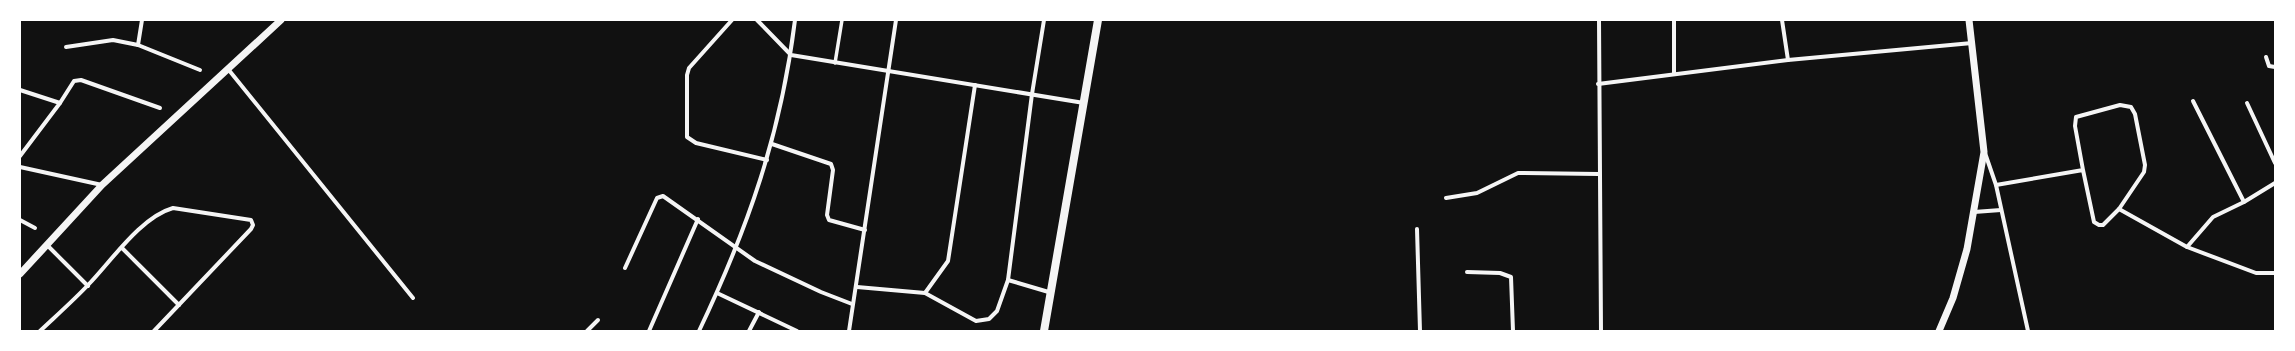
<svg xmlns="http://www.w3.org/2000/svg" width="2295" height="351" font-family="Poppins,sans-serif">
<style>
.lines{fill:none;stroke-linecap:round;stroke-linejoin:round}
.pedestrian{stroke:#f5f5f5;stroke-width:3.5}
.minor{stroke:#f5f5f5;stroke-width:4}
.tertiary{stroke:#f5f5f5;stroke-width:7}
.secondary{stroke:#f5f5f5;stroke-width:8}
</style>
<rect width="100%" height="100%" fill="#111"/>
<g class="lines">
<polyline class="pedestrian" points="835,63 842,20"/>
<g class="minor">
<polyline points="732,20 689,68 687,75 687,137 696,143 767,160"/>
<polyline points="757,20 791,55 1084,103"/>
<polyline points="1044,20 1032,94 1008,280 1052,293"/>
<polyline points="1599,20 1601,331"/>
<polyline points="1782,20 1788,60"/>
<polyline points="138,45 142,20"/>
<polyline points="66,47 113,40 138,45 200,70"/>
<polyline points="2266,57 2269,66 2275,67"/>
<polyline points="228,69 413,298"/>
<polyline points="1674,74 1674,20"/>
<polyline points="1598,84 1788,60 1972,43"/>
<polyline points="20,90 60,103 20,156"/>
<polyline points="2193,101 2244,202"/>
<polyline points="60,103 74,81 81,80 160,108"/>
<polyline points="2247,103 2275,163"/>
<polyline points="772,144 831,164 833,170 827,215 829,220 865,230"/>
<polyline points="1985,153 1996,185 2028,331"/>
<polyline points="20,167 102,185"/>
<polyline points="1996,185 2083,170 2094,222 2099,225 2103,225 2119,209 2144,172 2145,165 2135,114 2131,107 2120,105 2076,117 2075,126 2083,170"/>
<polyline points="1446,198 1477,193 1518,173 1599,174"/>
<polyline points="2119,209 2187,247 2256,273 2275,273"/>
<polyline points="1974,212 2001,210"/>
<polyline points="20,220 35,228"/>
<polyline points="1417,229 1420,331"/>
<polyline points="47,245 88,286"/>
<polyline points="2187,247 2213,217 2244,202 2275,183"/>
<polyline points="122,248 179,305"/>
<polyline points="625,268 657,198 663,196 755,261 821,292 852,304"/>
<polyline points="1467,272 1500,273 1511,277 1513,331"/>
<polyline points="857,287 925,293 948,261 975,85"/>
<polyline points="717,293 797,331"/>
<polyline points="925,293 976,321 989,319 997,311 1008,280"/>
<path d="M40,331C57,315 74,300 89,284C112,260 141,217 173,208L251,220L253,225L251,229L154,331"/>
<polyline points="587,331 598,320"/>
<polyline points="649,331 698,219"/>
<path d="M699,331C748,228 781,134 795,20"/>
<polyline points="749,331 759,312"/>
<polyline points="849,331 896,20"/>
</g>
<g class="tertiary">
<polyline points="20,274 102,185 281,20"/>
<polyline points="1939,331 1953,298 1967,249 1984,152 1969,20"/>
</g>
<polyline class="secondary" points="1044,331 1098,20"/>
</g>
<rect width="2295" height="351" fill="none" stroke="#ffffff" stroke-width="42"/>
</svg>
